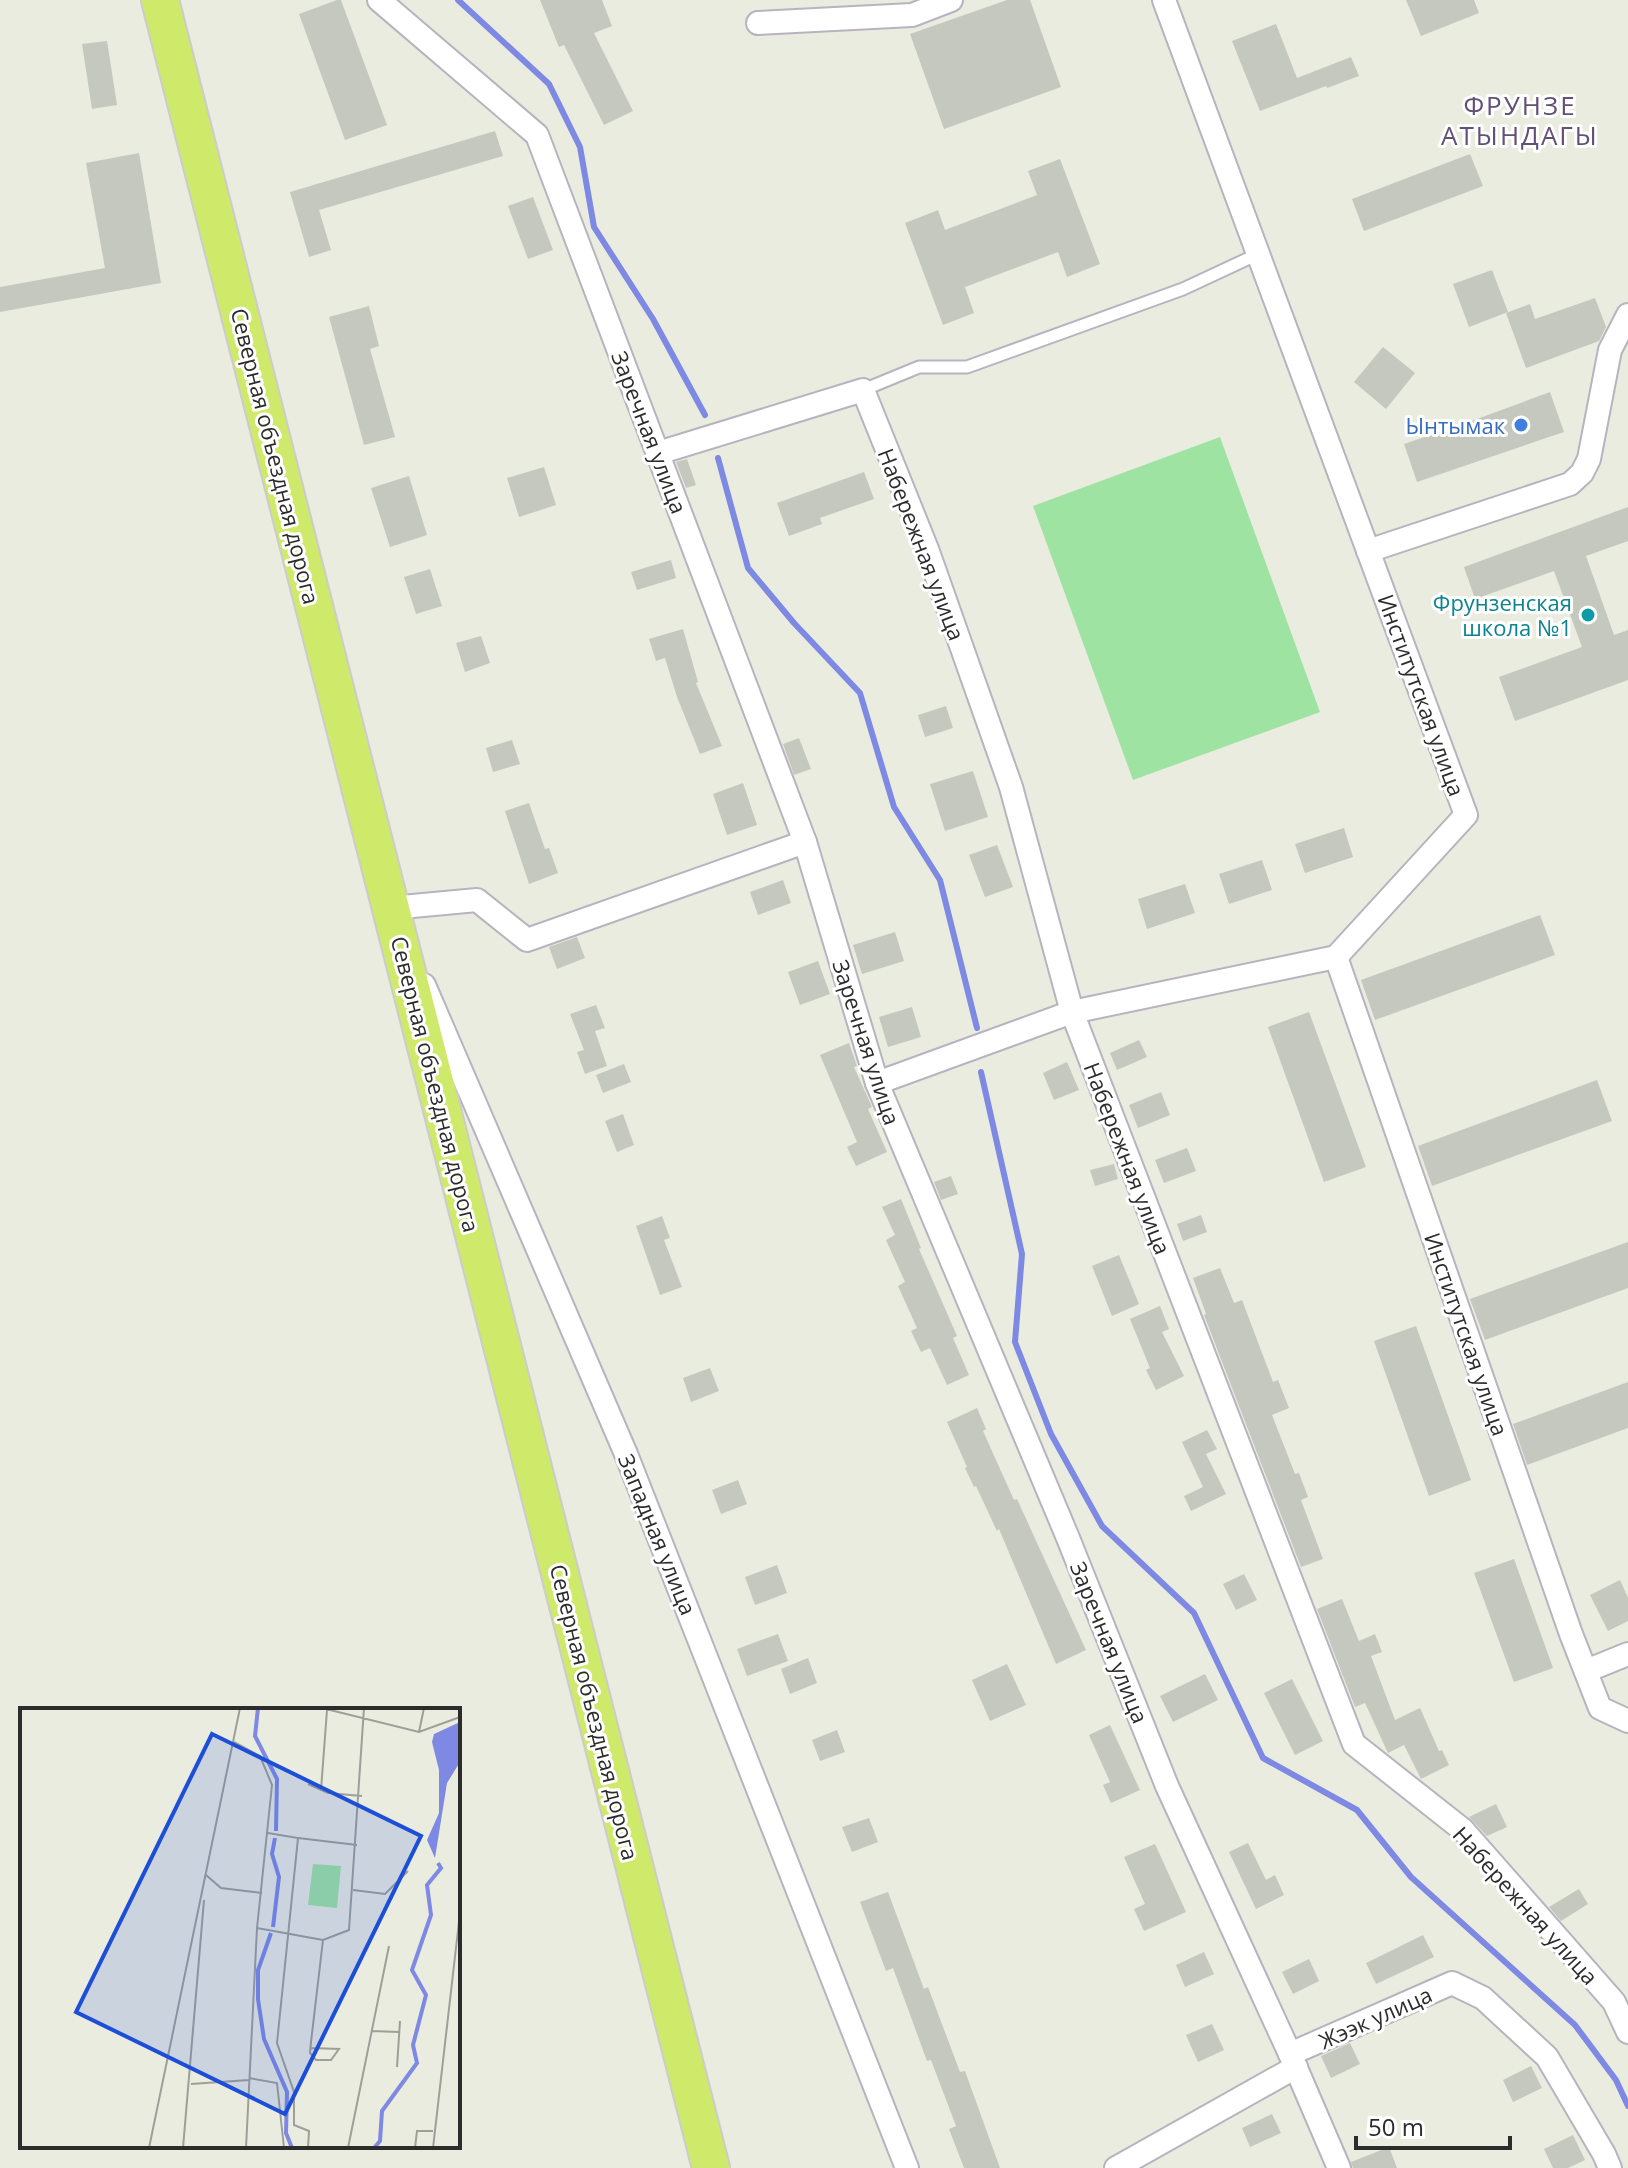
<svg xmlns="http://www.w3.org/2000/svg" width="1628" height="2168" font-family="'Open Sans',sans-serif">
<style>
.pitch{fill:#9fe3a2}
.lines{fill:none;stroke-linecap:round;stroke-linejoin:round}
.stream{stroke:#7d89e3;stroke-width:6}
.building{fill:#c5c8bf}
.service-casing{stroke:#b8b3be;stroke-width:15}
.minor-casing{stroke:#b8b3be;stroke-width:26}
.trunk-casing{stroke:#ccc;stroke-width:40}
.service{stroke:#fff;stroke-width:11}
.minor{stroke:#fff;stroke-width:22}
.trunk{stroke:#cfe96a;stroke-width:36}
.shop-dot{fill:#3f7fe0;stroke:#fff;stroke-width:3}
.culture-dot{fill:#0f9aa8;stroke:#fff;stroke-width:3}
.labels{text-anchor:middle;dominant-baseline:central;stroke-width:6;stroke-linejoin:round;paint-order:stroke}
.shop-label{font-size:22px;fill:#366cbe;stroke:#fff;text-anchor:end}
.street-label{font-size:22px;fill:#2c2c2c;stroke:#fff}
.culture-label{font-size:22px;fill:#0d838f;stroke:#fff;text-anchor:end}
.quarter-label{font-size:26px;letter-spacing:2px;fill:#625078;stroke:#fff}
.inset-river{fill:none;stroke:#7d89e3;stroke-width:4}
.inset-road{fill:none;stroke:#9e9f98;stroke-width:2}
.view{fill:#1d4ed8;fill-opacity:0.15;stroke:#1d4ed8;stroke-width:4}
.inset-edge{fill:none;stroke:#2c2c2c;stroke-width:4}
</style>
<rect width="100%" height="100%" fill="#eaece0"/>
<polygon class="pitch" points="1220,437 1320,712 1133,780 1033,506"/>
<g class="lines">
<g class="stream">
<polyline points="458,0 549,84 580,147 594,227 653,319 705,415"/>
<polyline points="718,458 748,568 794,623 860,693 894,807 940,880 977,1028"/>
<polyline points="981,1072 1022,1254 1015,1342 1051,1434 1102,1526 1194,1613 1263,1758 1357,1810 1411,1877 1575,2025 1616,2080 1628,2106"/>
</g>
</g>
<g class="building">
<polygon points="337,0 341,0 387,125 345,140 299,14"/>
<polygon points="540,0 602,0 612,26 594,33 633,111 604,125 564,45 559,47"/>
<polygon points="1007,0 1030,0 1061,87 944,129 910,34"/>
<polygon points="1406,0 1474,0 1479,13 1421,36"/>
<polygon points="1276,24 1297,78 1351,57 1359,76 1327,88 1326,86 1260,111 1232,41"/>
<polygon points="107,41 117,105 92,109 82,44"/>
<polygon points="495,131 503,156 319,210 331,250 309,257 290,192"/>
<polygon points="139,153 161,283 0,312 0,287 105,268 86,163"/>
<polygon points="1470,154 1483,186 1364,231 1352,199"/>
<polygon points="1060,159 1100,264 1067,277 1058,252 965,287 974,313 943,325 905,223 938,210 945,230 1037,195 1028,171"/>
<polygon points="533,197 553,250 528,259 508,206"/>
<polygon points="1492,270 1508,312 1469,327 1453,284"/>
<polygon points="1595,298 1606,327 1599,341 1526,368 1506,313 1530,304 1535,319"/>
<polygon points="369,306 379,346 370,349 395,437 364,445 329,317"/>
<polygon points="1383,347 1415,373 1386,409 1354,382"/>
<polygon points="1550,392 1564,432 1417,482 1404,444 1477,419"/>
<polygon points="687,459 696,485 686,488 676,462"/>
<polygon points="544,467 556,505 519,517 507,478"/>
<polygon points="864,472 874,499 820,518 822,524 789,536 777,503"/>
<polygon points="409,476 427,535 390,547 371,488"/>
<polygon points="1628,507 1628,541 1586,556 1614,635 1628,630 1628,680 1515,721 1499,677 1582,647 1554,571 1475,599 1464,567"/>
<polygon points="671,560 676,578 637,590 631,572"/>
<polygon points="430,569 442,606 416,614 404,577"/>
<polygon points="683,629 698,682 696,683 722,746 700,754 677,697 665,658 656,661 649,639"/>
<polygon points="481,636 490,663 465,672 456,643"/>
<polygon points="946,706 953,728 925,737 918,715"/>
<polygon points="799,738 811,769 794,775 783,744"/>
<polygon points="512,740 520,764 493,772 486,748"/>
<polygon points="973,771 988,817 945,831 930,784"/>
<polygon points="743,783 757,825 727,835 713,794"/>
<polygon points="529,803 545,849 549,848 558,873 529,884 505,811"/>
<polygon points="1344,828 1353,857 1305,873 1295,844"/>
<polygon points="997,845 1013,887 985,897 969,855"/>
<polygon points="1262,860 1272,890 1229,904 1219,874"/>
<polygon points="783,880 791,903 758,915 750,892"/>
<polygon points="1185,884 1195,913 1147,929 1138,899"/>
<polygon points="1540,915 1555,955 1375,1020 1361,980"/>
<polygon points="895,932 904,961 862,974 853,945"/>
<polygon points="577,937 585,958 557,969 549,947"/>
<polygon points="818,961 830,994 800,1005 788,972"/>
<polygon points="596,1005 605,1028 595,1031 607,1066 585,1074 577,1052 584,1050 570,1014"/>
<polygon points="912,1007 921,1037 888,1047 879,1017"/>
<polygon points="1309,1012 1366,1167 1324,1182 1268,1027"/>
<polygon points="1139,1040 1147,1057 1117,1070 1110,1053"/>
<polygon points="849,1043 857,1066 854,1067 872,1107 868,1109 887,1152 856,1166 847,1147 857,1142 820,1055"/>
<polygon points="1067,1062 1079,1090 1054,1100 1043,1073"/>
<polygon points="624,1064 631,1082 603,1093 596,1075"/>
<polygon points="1597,1080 1612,1121 1432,1186 1418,1146"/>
<polygon points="1161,1092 1170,1115 1138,1128 1129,1105"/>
<polygon points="623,1114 634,1145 617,1152 605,1121"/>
<polygon points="1187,1148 1196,1171 1164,1183 1155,1160"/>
<polygon points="1114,1164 1118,1179 1095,1186 1090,1170"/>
<polygon points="951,1176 958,1194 941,1200 934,1182"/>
<polygon points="901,1199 921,1248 919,1249 957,1336 953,1338 969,1375 947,1385 930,1348 921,1352 911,1331 917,1328 898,1286 905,1282 886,1240 895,1235 882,1207"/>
<polygon points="1201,1215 1207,1232 1183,1241 1177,1224"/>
<polygon points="662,1216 670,1238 664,1240 682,1287 660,1295 636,1226"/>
<polygon points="1628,1242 1628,1288 1485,1340 1470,1299"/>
<polygon points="1119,1255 1139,1304 1112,1316 1092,1266"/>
<polygon points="1220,1268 1234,1303 1242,1300 1273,1382 1278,1380 1289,1408 1272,1415 1295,1474 1299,1473 1308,1497 1301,1500 1323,1559 1301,1567 1204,1315 1206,1314 1193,1278"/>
<polygon points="1160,1306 1169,1329 1162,1332 1184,1376 1156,1390 1146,1370 1150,1368 1130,1319"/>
<polygon points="1416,1326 1471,1480 1429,1496 1374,1341"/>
<polygon points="710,1368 719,1391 691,1402 683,1378"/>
<polygon points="1628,1382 1628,1428 1527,1465 1513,1424"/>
<polygon points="977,1408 986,1429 983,1431 1014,1500 1017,1499 1086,1650 1056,1664 999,1529 997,1531 976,1486 974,1487 965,1468 967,1467 947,1422"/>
<polygon points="1207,1430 1217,1449 1206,1454 1226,1494 1191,1511 1184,1496 1203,1487 1182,1442"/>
<polygon points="738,1480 747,1504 721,1514 712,1490"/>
<polygon points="1514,1559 1553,1668 1514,1682 1474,1573"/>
<polygon points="777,1565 787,1593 755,1605 745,1577"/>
<polygon points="1244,1574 1257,1600 1236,1610 1223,1584"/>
<polygon points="1620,1580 1628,1598 1628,1621 1608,1631 1590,1595"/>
<polygon points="1342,1599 1359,1641 1375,1634 1382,1652 1371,1656 1395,1720 1420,1708 1439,1751 1442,1750 1449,1765 1421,1779 1404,1745 1388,1753 1365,1703 1355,1707 1317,1609"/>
<polygon points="778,1634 788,1661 747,1676 737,1649"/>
<polygon points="808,1658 817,1683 790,1694 781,1669"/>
<polygon points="1007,1664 1026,1705 990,1721 972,1680"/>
<polygon points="1205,1674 1218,1700 1173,1722 1160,1696"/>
<polygon points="1292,1679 1323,1741 1295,1755 1264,1693"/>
<polygon points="1110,1725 1140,1790 1111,1803 1103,1785 1110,1782 1089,1735"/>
<polygon points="837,1730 845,1752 820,1761 812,1740"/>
<polygon points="1496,1804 1507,1827 1487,1836 1469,1817"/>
<polygon points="869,1818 878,1842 852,1852 842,1827"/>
<polygon points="1248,1843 1266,1880 1275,1875 1284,1895 1256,1909 1229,1852"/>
<polygon points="1155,1844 1186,1912 1144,1931 1134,1909 1145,1904 1124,1857"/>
<polygon points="1579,1889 1588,1904 1561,1921 1549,1907"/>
<polygon points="888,1892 924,1989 928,1987 960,2072 965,2071 1000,2168 964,2168 949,2129 956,2126 931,2060 927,2061 893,1968 886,1971 860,1902"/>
<polygon points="1423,1935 1434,1957 1376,1984 1366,1963"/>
<polygon points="1204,1952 1214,1974 1185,1987 1176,1965"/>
<polygon points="1309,1959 1319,1981 1293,1994 1282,1972"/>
<polygon points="1212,2024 1224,2050 1198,2062 1186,2035"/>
<polygon points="1350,2043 1360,2064 1331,2078 1321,2056"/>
<polygon points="1531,2066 1542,2088 1513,2102 1503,2080"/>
<polygon points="1272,2114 1281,2133 1250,2147 1242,2128"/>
<polygon points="1573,2135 1585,2160 1568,2168 1553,2168 1544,2149"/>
<polygon points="1389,2147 1397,2168 1353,2168 1351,2162"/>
</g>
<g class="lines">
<defs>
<polyline id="service" points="863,390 919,367 967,367 1183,289 1258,254"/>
<g id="minor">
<polyline points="379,0 537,135 805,842 877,1083 1068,1538 1167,1786 1290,2054 1339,2168"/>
<polyline points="1164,0 1466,815 1336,957"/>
<polyline points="758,23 912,15 951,0"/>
<polyline points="658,453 863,390 927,549 1011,787 1072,1012 1354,1744 1463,1830 1614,2002 1628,2032"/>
<polyline points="1368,551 1570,484 1582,473 1589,459 1610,350 1628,315"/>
<polyline points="395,917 391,908 477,900 527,940 805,842"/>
<polyline points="1336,957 1571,1634 1600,1708 1628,1721"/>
<polyline points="424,985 626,1454 907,2168"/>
<polyline points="877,1083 1072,1012 1336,957"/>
<polyline points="1586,1671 1628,1654"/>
<polyline points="1290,2054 1452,1983 1483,1998 1547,2057 1604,2154 1610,2168"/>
<polyline points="1116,2168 1296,2067"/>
</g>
<polyline id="trunk" points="160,0 711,2168"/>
</defs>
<use href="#service" class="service-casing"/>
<use href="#minor" class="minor-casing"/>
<use href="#trunk" class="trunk-casing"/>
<use href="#service" class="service"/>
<use href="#minor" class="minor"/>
<use href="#trunk" class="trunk"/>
</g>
<circle class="shop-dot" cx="1521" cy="425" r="8"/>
<circle class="culture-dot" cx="1588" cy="615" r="8"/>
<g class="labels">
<g class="shop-label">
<text x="1505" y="425">Ынтымак</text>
</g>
<g class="street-label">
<text transform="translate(650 432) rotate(69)">Заречная улица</text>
<text transform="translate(276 456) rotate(76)">Северная объездная дорога</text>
<text transform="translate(922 544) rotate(69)">Набережная улица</text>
<text transform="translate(1422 695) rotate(70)">Институтская улица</text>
<text transform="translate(867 1042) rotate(72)">Заречная улица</text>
<text transform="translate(436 1084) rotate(76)">Северная объездная дорога</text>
<text transform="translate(1128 1158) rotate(69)">Набережная улица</text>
<text transform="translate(1467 1334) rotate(71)">Институтская улица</text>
<text transform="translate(658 1534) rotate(68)">Западная улица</text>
<text transform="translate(1110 1642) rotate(68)">Заречная улица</text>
<text transform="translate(595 1712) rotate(76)">Северная объездная дорога</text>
<text transform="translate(1526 1905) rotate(48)">Набережная улица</text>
<text transform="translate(1375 2017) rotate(-24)">Жээк улица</text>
</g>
<g class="culture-label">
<text x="1572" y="602">Фрунзенская<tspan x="1572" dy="25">школа №1</tspan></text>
</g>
<g class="quarter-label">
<text x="1520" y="105">ФРУНЗЕ<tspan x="1520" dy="30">АТЫНДАГЫ</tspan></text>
</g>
</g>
<g transform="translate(20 1708)">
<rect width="440" height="440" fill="#eaece0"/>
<path d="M293,156L321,158L317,200L288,197Z" fill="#9fe3a2"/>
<path d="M440,14V54L427,75L415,150L407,132L419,105V62L412,34L414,26Z" fill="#7d89e3"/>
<path class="inset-river" d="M238,0L235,28L257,71L256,123M253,219L259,169L252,146L255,130M251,225L238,262V291L244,331L267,384L266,425L272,440M354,440L360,433L362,403L397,355L393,337L406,287L392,262L411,207L407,177L421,160L418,155"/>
<path class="inset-road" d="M302,0L399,24L440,9M399,24L404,0M214,34L240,48L252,77L237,220L226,440M288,76L308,85L342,88M301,82L307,2M248,125L278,130L257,335L274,384V417L289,423L288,440M278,130L337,137M186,167L201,180L242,185M333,182L365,186L388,163M237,220L303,232M303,232L329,222L344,0M352,323L379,324M291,340L319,341L311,352H296L290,345L291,334L303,232M377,359L380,313M229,370L257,375L264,440M171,376L229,372M129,440L220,0M163,440L184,192M328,440L369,238M395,440L397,423H413M413,440L440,205"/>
<path class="view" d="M192,26L401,128L265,406L56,304Z"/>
<rect width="440" height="440" class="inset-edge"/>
</g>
<path d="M1356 2136v12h154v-12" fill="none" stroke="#2c2c2c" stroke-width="4"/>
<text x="1368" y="2136" font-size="24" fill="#2c2c2c" stroke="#ffffff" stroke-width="6" paint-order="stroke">50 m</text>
</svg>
